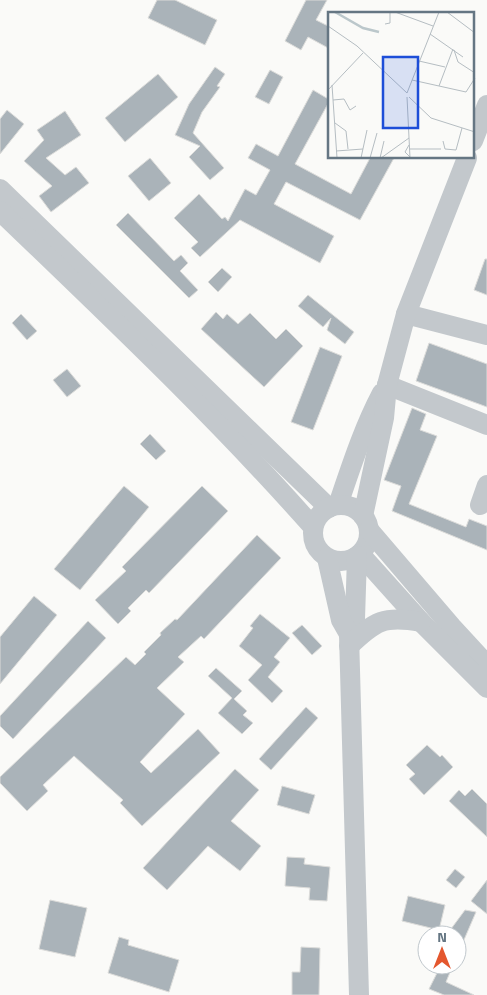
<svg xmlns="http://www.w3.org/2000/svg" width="487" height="995" font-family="'Titillium Web',sans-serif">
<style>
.building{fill:#aab3b9;stroke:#dcdcda}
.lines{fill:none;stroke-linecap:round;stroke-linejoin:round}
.minor{stroke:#c3c8cc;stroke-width:20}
.inset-river{fill:none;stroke:#bbc7cb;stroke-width:2.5}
.inset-road{fill:none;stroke:#b5bdc2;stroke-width:1}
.view{fill:#1d4ed8;fill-opacity:0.15;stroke:#1d4ed8;stroke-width:2.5}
.inset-edge{fill:none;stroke:#657683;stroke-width:2.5}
</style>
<rect width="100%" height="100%" fill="#fafaf8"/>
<g class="building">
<polygon points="157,0 175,0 217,20 205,45 148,18"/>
<polygon points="306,0 327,0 316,20 330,27 330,49 308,37 301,50 285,41"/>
<polygon points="215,67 225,74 217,86 220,87 202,112 193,133 224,168 210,180 189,157 200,146 175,135 189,104"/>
<polygon points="270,70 283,77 269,104 255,97"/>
<polygon points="158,74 178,97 125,142 105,118"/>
<polygon points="313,90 330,100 295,164 351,194 370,158 394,158 360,220 286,182 274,204 334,236 320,263 240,220 200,257 191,248 198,242 174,218 199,194 222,219 225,217 228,221 245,189 256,195 270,170 248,158 256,144 278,156"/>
<polygon points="7,110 24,124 0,154 0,119"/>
<polygon points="65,111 81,135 46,158 65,175 76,167 89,183 51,212 39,196 52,186 24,161 44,140 37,130"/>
<polygon points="150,158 171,183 149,201 128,176"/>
<polygon points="128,213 174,261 181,255 188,263 180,271 198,290 189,298 116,225"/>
<polygon points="485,259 487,259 487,295 474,290"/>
<polygon points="222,268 232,277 218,292 208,282"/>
<polygon points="308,295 354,332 345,344 327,330 331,318 323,327 298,306"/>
<polygon points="216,312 223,319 227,314 238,324 250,313 276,339 286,329 303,346 264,387 201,329"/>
<polygon points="21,314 37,331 27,340 12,323"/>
<polygon points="429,343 487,364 487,407 416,381"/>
<polygon points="320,347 342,356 313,430 291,422"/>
<polygon points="67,369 81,386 67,397 53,380"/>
<polygon points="412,408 426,414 420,430 437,436 409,504 466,527 469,519 487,526 487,550 392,511 401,486 384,480"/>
<polygon points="150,434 166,451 156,460 140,444"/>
<polygon points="124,486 149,507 80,590 54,569"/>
<polygon points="202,486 228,511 149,593 146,590 128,608 131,611 118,624 95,600 126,571 122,567"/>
<polygon points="257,535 281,558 204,639 201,636 178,657 184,662 157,688 185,714 140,762 151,773 198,729 220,753 142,826 120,803 123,800 74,756 43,785 48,791 27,811 0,783 0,777 126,657 135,665 146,654 144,652 161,635 160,633 175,619 177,620"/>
<polygon points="34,596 57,615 0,684 0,637"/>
<polygon points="260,614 290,638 274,657 280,662 268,677 283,691 272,703 248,680 262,665 239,646 253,628 250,626"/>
<polygon points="88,621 106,638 13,739 0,726 0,716"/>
<polygon points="302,625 322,646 312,655 292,633"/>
<polygon points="216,668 242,691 234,699 247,711 243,715 253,723 242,734 218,713 232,698 208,676"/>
<polygon points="306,707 318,718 271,770 259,759"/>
<polygon points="427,745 440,757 442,755 453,767 424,795 409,779 415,774 406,765"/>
<polygon points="235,769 259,790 231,821 261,846 240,871 208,846 167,890 143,868"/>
<polygon points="282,786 315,795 309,814 277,805"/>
<polygon points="472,789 487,804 487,837 449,801 459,790 465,796"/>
<polygon points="287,857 305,858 304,864 330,867 327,901 309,900 310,888 285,886"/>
<polygon points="455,869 465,877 456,888 446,880"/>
<polygon points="487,880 487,914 471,901"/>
<polygon points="408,896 445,905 439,930 402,921"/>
<polygon points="50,900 87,908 75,957 39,949"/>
<polygon points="465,910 476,912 457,956 457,935 448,933"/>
<polygon points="119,937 129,940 128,945 179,960 169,992 108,973"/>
<polygon points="301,947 320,948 319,995 292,995 292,972 300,972"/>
<polygon points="441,965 453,965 446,982 474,995 444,995 429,989"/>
</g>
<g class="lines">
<g class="minor">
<polyline points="473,141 487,105"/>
<polyline points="0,189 329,508"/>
<path d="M0,211C107,314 215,416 313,527"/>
<polyline points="406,314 487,335"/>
<polyline points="387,385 487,425"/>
<path d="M338,505C351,467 363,429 382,393"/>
<polyline points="480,505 487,485"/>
<circle cx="341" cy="533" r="28"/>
<polyline points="363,516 384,418 387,385 406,314 467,158"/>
<polyline points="369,530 452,627 487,665"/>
<polyline points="360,554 421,622 487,688"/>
<polyline points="357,556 355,619 349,634 359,995"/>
<polyline points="327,558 341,620 349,634"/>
<path d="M349,646C375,621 384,615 421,622"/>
</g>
</g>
<g transform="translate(328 12)">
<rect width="146" height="146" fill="#fafaf8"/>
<path class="inset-river" d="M7,0L35,16L51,20"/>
<path class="inset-road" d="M67,0L105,14M119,0L147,21M57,12L62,11V0M0,14L29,34L79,81M102,22L135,45M126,38L130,50L147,61M91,49L117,55M84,68L138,80L147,66M4,73L9,146M111,74L125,37M0,78L35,41M79,81L111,0M79,85L82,146M81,85L103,106L147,120M5,88L16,87L22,98L28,94M7,111L18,119L20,137M115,129L117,137L128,138L134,116M81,133L77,140L82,145M81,137H113M8,139L35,137M33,146L39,118M42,146L49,121M52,146L56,129M53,146L81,126"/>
<path class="view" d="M55,45H90V116H55Z"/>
<rect width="146" height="146" class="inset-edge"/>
</g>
<g transform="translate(442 950)"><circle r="24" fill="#ffffff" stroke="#c1c8cd"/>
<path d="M0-4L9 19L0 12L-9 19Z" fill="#e4572e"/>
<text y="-8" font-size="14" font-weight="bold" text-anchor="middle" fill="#657683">N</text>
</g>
</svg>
